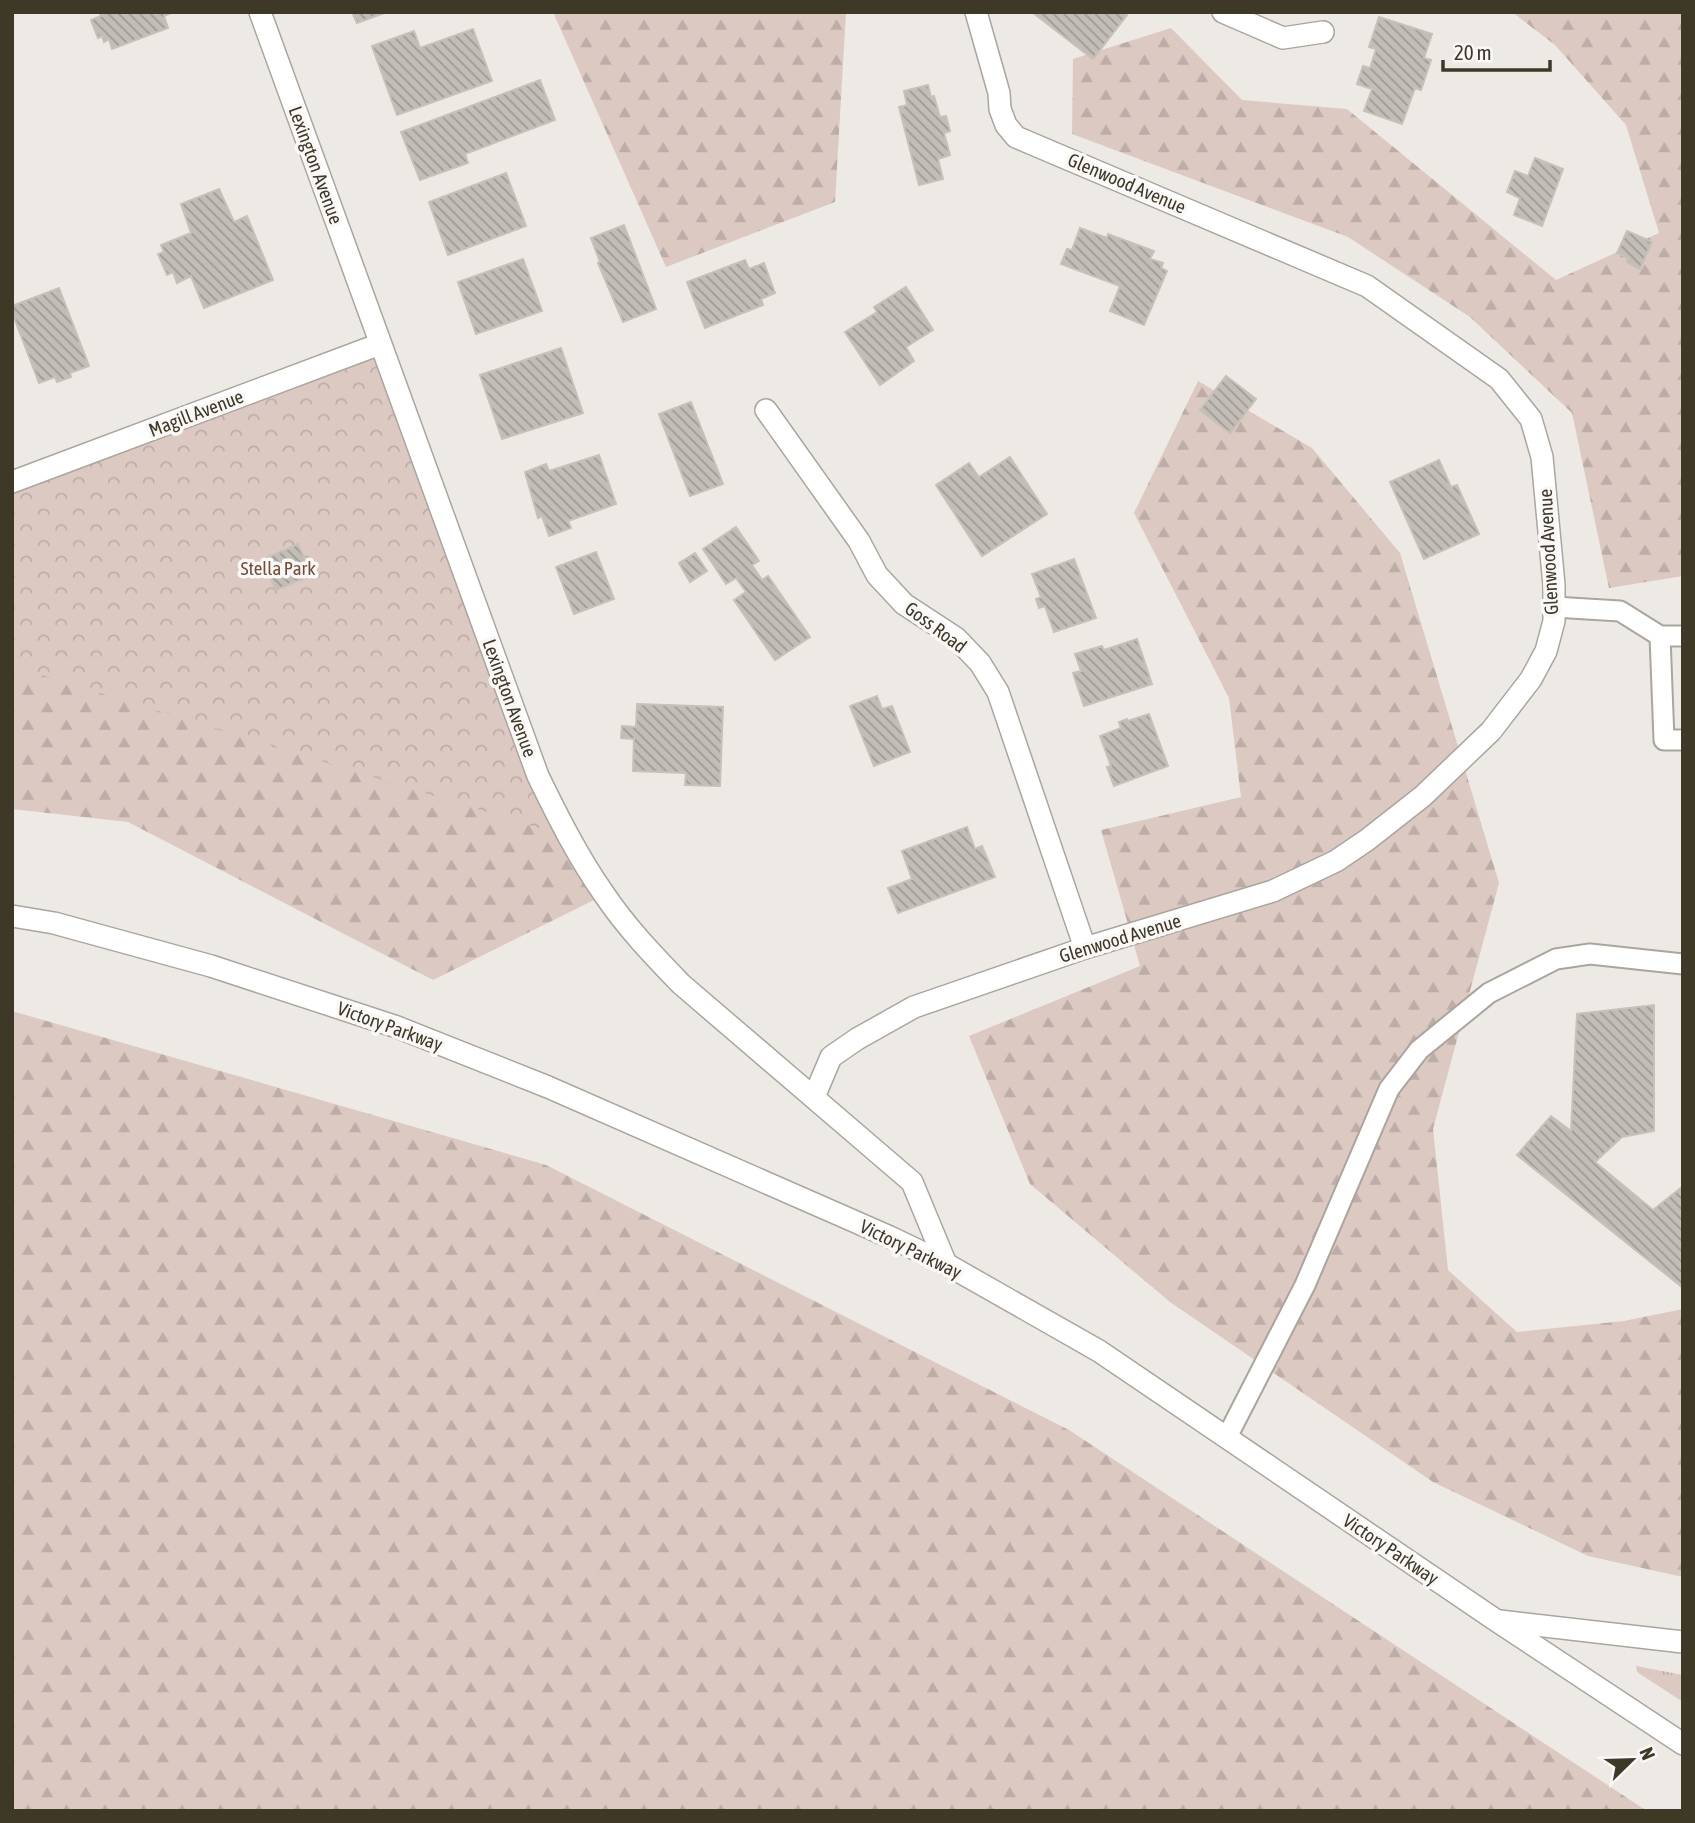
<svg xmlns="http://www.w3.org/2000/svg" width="1695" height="1823" font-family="'Asap Condensed',sans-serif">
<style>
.grass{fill:url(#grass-tufts)}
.forest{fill:url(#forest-firs)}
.park{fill:url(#park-crowns)}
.building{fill:url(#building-back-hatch);stroke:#c6c1b9;stroke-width:2}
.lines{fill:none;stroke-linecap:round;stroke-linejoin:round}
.service-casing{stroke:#aaa69d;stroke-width:23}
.minor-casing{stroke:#aaa69d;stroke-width:24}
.tertiary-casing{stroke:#aaa69d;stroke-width:24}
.service{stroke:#fff;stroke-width:19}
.minor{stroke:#fff;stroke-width:21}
.tertiary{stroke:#fff;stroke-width:21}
.labels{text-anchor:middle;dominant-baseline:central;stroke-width:7;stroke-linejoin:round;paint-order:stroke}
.street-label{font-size:19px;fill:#3e3827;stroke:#faf8f6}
.park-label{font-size:19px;fill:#714e35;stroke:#faf8f6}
</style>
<defs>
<pattern id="grass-tufts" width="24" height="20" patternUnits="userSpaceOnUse" patternTransform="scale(1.75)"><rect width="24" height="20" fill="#dcc9c2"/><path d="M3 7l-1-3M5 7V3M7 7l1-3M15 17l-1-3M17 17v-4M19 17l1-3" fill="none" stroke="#beada7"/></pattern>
<pattern id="forest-firs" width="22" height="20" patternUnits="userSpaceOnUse" patternTransform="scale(1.75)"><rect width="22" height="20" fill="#dcc9c2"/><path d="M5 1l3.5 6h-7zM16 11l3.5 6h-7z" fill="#beada7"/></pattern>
<pattern id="park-crowns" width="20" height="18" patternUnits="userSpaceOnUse" patternTransform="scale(1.75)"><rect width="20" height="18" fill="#dcc9c2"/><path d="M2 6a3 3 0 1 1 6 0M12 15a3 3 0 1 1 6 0" fill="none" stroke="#beada7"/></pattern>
<pattern id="building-back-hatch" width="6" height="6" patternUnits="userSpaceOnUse" patternTransform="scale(1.75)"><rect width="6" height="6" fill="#c2bdb6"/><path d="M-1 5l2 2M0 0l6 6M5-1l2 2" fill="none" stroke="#9f9b94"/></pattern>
</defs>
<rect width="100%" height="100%" fill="#edeae6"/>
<polygon class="grass" points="1636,1666 1683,1675 1683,1702 1637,1672"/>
<g class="forest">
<polygon points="553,12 846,12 835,202 666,267"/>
<polygon points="1512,12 1683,12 1683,576 1609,588 1572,413 1470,317 1348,237 1072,134 1073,59 1171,28 1242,100 1347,109 1556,280 1659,233 1626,125 1555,45"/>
<polygon points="1198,381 1312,448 1400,553 1499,883 1433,1129 1448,1270 1517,1332 1624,1321 1683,1309 1683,1577 1588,1556 1433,1482 1170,1302 1030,1184 969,1036 1140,966 1101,830 1241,797 1229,698 1134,513"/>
<polygon points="12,595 520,725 604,895 433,980 128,822 12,809"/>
<polygon points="12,1011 546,1165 1069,1430 1647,1811 12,1811"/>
</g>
<polygon class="park" points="380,344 568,837 12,666 12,482"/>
<g class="building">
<polygon points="99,12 173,12 164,16 168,28 112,49 109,39 104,42 102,36 98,38 91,20 101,16"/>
<polygon points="352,12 387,12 357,23"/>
<polygon points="1032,12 1124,12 1127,15 1093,59"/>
<polygon points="1379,17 1432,34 1424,58 1431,60 1421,90 1415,88 1402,124 1364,111 1372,89 1357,84 1363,66 1370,68 1376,49 1369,47"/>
<polygon points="473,29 492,81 397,115 372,46 414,31 420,48"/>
<polygon points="540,80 555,120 465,154 468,163 420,180 401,132"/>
<polygon points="928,85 931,97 934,96 940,117 946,116 950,131 944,133 950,155 938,159 943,179 919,185 899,107 907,105 904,91"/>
<polygon points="1535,158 1563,169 1542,226 1514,215 1520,198 1507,192 1515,171 1528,176"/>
<polygon points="506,173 526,226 448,255 429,202"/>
<polygon points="219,189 234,222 247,216 273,280 204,308 191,276 177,283 173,272 167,275 158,254 164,252 161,245 191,233 181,204"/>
<polygon points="624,225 656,309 623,322 598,263 600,262 591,238"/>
<polygon points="1080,228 1107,238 1108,234 1154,251 1150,259 1163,263 1161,268 1167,271 1144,325 1110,311 1120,286 1061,264 1067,249 1072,250"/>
<polygon points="1627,231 1652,242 1640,269 1627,262 1628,258 1617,253"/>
<polygon points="523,259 542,311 476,334 458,282"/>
<polygon points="745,260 749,269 764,263 775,293 761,299 763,305 705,328 687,282"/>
<polygon points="906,287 933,330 906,347 914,361 880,385 845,332 877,312 874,307"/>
<polygon points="59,288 89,366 70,373 71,377 57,382 55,377 39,383 12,312 12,306"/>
<polygon points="561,348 583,413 502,439 480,375"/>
<polygon points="1226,376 1256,399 1230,433 1200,410"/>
<polygon points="691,402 723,484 690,496 659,414"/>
<polygon points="599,455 616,504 568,521 571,528 549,536 542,516 538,518 525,472 546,464 549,471"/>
<polygon points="1010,457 1047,514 982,556 936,485 969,463 979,477"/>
<polygon points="1439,460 1451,487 1457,485 1479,534 1424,559 1390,482"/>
<polygon points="736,527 759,561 752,565 762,580 768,576 810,637 775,660 734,600 746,592 736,578 726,584 703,549"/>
<polygon points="298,544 312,575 276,590 262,560"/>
<polygon points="596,552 614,599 574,614 556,567"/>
<polygon points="695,553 707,571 690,582 679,563"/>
<polygon points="1074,559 1096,618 1054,632 1045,606 1039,608 1036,599 1041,597 1032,574"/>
<polygon points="1137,639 1152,684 1084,706 1073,673 1081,671 1075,654 1102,646 1104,650"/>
<polygon points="877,696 882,709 892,706 910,752 874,766 850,706"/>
<polygon points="637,704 723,707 720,786 685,785 686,773 633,771 634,739 621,738 622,726 636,727"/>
<polygon points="1149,714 1168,766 1114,786 1107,767 1111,766 1100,736 1121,728 1119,722 1127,719 1128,721"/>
<polygon points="967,827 975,849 982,846 995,877 898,913 888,888 912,879 902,851"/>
<polygon points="1654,1005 1654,1131 1622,1137 1595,1162 1653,1210 1683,1186 1683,1288 1517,1155 1551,1116 1571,1131 1577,1014"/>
</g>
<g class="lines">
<defs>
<g id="service">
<polyline points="1554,607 1620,611 1660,636 1683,636"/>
<polyline points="1660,636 1664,740 1683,740"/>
<polyline points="1227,1437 1305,1285 1389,1089 1419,1050 1489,993 1556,959 1590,954 1683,964"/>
</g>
<g id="minor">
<path d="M260,12L538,776C558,817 578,857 604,894C626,927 654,956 681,984L912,1182L946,1264"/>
<polyline points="1223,12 1283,38 1323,32"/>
<polyline points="766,410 859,541 877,575 904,604 956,638 980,663 998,692 1085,948"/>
<polyline points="12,482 380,344"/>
<polyline points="814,1097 831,1057 857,1039 914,1007 1085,948 1273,891 1336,861 1367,840 1423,796 1491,731 1531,679 1546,651 1554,621 1554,585 1542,457 1531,419 1499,379 1367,286 1016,137 1006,125 1000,109 999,93 976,12"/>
</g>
<g id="tertiary">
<polyline points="12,916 54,923 211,966 397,1027 548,1087 890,1237 946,1264 1099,1351 1497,1621 1683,1744"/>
<polyline points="1500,1621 1683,1642"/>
</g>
</defs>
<use href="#service" class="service-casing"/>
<use href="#minor" class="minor-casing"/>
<use href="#tertiary" class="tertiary-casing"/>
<use href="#service" class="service"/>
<use href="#minor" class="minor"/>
<use href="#tertiary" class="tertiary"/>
</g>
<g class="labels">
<g class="street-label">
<text transform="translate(316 165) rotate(70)">Lexington Avenue</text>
<text transform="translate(1127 183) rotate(23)">Glenwood Avenue</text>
<text transform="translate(196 413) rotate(-21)">Magill Avenue</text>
<text transform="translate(1548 552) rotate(-93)">Glenwood Avenue</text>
<text transform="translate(936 627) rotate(37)">Goss Road</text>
<text transform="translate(510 698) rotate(70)">Lexington Avenue</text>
<text transform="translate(1120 938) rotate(-17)">Glenwood Avenue</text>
<text transform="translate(390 1026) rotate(20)">Victory Parkway</text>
<text transform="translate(911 1249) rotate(26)">Victory Parkway</text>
<text transform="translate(1391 1549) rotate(34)">Victory Parkway</text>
</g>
<g class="park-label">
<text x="278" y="568">Stella Park</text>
</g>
</g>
<rect width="1695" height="1823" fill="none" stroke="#3e3827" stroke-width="28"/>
<g transform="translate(1632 1760) rotate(67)" stroke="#faf8f6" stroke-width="5" paint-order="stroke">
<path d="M0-5L12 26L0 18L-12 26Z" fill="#3e3827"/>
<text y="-10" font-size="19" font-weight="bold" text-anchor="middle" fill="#3e3827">N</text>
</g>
<path d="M1443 60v10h107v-10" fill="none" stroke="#3e3827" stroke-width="3.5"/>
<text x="1454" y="60" font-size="21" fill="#3e3827" stroke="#faf8f6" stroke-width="5" paint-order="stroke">20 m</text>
</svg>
